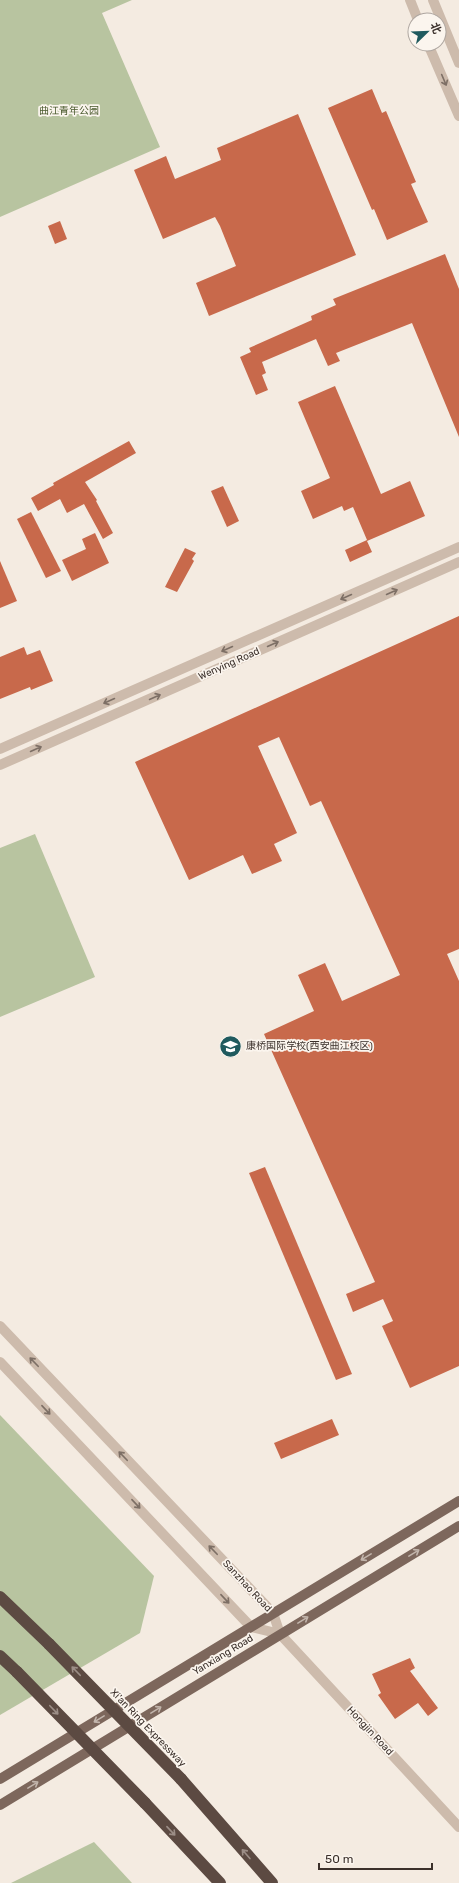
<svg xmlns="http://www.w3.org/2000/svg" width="459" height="1883" font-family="Rubik,'Noto Sans SC',sans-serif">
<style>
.green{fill:#b8c4a0}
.building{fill:#c8694b}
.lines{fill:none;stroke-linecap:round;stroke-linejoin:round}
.minor{stroke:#cdbbac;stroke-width:10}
.major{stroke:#7d675c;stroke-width:10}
.highway{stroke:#5c4a42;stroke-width:12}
.highway-bridge{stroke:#5c4a42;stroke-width:12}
.oneway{stroke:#7d6f65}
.oneway2{stroke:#c2b5ac}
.oneway3{stroke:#9c8e87}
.labels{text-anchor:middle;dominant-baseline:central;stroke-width:3.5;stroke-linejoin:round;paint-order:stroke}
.park-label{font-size:10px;fill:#4a5a2e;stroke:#fbf5ee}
.street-label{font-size:10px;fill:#3b302b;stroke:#fbf5ee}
.poi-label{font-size:10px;fill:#3b302b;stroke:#fbf5ee;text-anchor:start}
</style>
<rect width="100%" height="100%" fill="#f4ebe1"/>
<g class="green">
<polygon points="0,0 132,0 102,13 160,147 0,217"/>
<polygon points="35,834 95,977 0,1017 0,848"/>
<polygon points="0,1415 154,1576 140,1633 0,1715"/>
<polygon points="94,1842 132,1883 11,1883"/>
</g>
<g class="building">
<polygon points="372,89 382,113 386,111 416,182 411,184 428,222 387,240 374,209 372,210 328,108"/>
<polygon points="298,114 356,255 209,316 196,283 236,266 220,226 215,217 163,239 134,170 166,156 175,179 221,160 217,148"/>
<polygon points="60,221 67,239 55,244 48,226"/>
<polygon points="445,254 459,289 459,437 412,323 336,353 340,361 328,366 316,339 262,362 266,373 262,375 268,390 256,395 240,357 251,352 249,348 312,320 311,316 336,305 333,299"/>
<polygon points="335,386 381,494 410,481 425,516 367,541 372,552 350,562 345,550 367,540 353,507 344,511 342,506 313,519 301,491 330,478 298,402"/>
<polygon points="129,441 136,453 85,482 97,500 96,501 113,533 103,539 84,504 67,513 60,499 38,511 31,498 54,485 53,483"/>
<polygon points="223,486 239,521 227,527 211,491"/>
<polygon points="31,512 61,571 46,578 17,519"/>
<polygon points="95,533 109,563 72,581 62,560 86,549 82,539"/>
<polygon points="185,548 196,553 192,559 194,561 177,592 165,587"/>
<polygon points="0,561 17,601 0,608"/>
<polygon points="459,616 459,949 447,954 459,981 459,1366 410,1388 382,1326 393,1321 383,1299 353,1312 346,1294 375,1282 264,1034 314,1011 298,975 325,963 342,1001 400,975 321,801 310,806 279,737 258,746 297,833 274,844 282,861 252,874 243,855 189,880 135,762"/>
<polygon points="24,647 27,655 40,650 53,681 31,690 30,687 0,699 0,657"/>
<polygon points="265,1167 352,1374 336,1380 249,1173"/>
<polygon points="332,1419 339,1435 281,1459 274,1443"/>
<polygon points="410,1658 415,1668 410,1671 438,1708 428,1716 418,1703 395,1719 378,1695 381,1693 372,1674"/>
</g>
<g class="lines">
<g class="minor">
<polyline points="410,0 418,20"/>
<polyline points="433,0 459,63"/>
<polyline points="428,44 459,116"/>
<polyline points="0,749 459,547"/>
<polyline points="0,765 459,562"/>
<polyline points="0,1326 273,1613 280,1634 459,1827"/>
<polyline points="0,1362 251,1627 280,1634"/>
</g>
<g class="major">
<polyline points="0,1779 459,1501"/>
<polyline points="0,1805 459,1526"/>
</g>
<g class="highway">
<polyline points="0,1597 49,1644"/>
<polyline points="0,1656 17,1672"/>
<polyline points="181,1779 272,1883"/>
<polyline points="145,1803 220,1883"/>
</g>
<g class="highway-bridge">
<polyline points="49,1644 181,1779"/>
<polyline points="17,1672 145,1803"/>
</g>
</g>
<defs><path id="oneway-shaft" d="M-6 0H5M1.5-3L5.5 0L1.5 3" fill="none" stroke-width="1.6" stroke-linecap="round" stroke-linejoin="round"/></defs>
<g class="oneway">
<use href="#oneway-shaft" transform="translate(444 80) rotate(67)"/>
<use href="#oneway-shaft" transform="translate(392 592) rotate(-24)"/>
<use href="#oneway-shaft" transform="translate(346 597) rotate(156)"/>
<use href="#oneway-shaft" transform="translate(273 644) rotate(-24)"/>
<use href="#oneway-shaft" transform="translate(227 649) rotate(156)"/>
<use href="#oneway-shaft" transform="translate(155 697) rotate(-24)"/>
<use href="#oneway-shaft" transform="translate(109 701) rotate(156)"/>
<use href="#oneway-shaft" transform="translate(36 749) rotate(-24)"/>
<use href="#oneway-shaft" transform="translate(34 1362) rotate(-134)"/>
<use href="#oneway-shaft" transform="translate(46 1410) rotate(47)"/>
<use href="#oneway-shaft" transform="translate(123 1456) rotate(-134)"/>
<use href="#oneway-shaft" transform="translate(136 1504) rotate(47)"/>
<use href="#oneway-shaft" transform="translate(213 1550) rotate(-134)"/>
<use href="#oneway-shaft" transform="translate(225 1599) rotate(47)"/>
</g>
<g class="oneway2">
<use href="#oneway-shaft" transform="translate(414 1553) rotate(-31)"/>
<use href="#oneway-shaft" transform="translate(366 1557) rotate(149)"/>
<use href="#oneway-shaft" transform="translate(303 1620) rotate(-31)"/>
<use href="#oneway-shaft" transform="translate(156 1710) rotate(-31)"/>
<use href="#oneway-shaft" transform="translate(99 1719) rotate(149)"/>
<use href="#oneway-shaft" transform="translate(33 1785) rotate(-31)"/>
</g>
<g class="oneway3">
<use href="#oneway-shaft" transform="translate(76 1671) rotate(-134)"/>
<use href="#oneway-shaft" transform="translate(54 1710) rotate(46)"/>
<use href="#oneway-shaft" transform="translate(171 1831) rotate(47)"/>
<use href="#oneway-shaft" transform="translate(246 1854) rotate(-131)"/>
</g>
<defs>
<symbol id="school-disc" viewBox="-11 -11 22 22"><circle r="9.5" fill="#1f5a5e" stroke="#fbf5ee"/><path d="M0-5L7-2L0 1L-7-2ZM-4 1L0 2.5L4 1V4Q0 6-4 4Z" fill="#fff"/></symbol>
</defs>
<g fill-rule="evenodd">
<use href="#school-disc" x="218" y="1034" width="25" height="25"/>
</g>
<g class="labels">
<g class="park-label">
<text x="69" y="111">曲江青年公园</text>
</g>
<g class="street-label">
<text transform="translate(229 664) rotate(-24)">Wenying Road</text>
<text transform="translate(247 1586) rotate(47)">Sanzhao Road</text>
<text transform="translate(223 1655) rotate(-31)">Yanxiang Road</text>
<text transform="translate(148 1728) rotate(46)">Xi'an Ring Expressway</text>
<text transform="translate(370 1731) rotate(47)">Hongjin Road</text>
</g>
<g class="poi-label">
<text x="246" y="1046">康桥国际学校(西安曲江校区)</text>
</g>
</g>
<g transform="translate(427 32) rotate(67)"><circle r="19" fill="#fbf5ee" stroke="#aea6a0"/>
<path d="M0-3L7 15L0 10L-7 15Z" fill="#1f5a5e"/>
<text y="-6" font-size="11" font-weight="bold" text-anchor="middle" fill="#3b302b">北</text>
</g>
<path d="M319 1863v6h113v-6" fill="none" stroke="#3b302b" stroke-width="2"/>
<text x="325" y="1863" font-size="12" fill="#3b302b" stroke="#fbf5ee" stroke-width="3" paint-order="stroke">50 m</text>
</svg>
